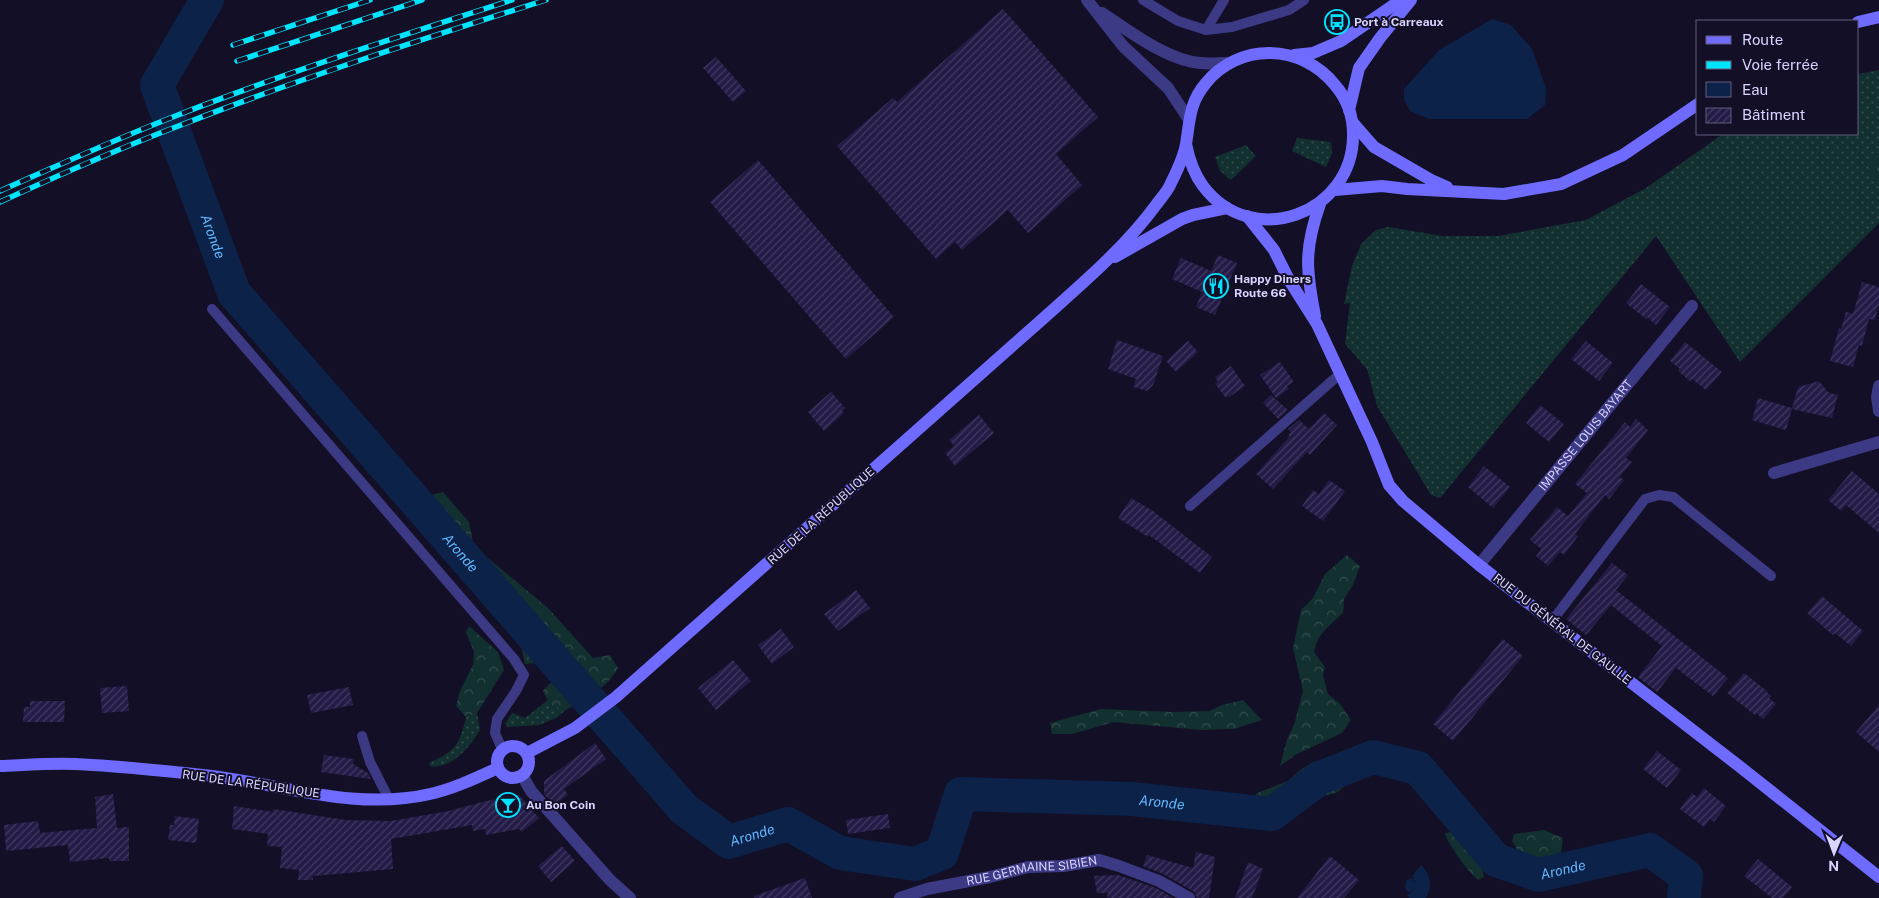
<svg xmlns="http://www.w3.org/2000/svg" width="1879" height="898" font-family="'Public Sans',sans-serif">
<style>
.grass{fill:url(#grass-dots)}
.forest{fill:url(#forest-crowns)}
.park{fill:url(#park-tufts)}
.water{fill:#0c2248}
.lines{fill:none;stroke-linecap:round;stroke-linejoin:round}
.river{stroke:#0c2248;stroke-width:34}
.building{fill:url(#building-hatch)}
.lane{stroke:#3d3a85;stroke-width:10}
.street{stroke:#3d3a85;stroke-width:12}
.secondary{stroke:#6f6bff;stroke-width:12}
.rail-casing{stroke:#00e5ff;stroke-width:5.5}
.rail{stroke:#130f26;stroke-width:4;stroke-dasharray:11;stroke-linecap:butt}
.labels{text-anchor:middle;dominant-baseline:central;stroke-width:4;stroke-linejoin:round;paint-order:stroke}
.poi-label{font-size:12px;font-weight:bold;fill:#d9d4ff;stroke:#130f26;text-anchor:start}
.street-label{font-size:12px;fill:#d9d4ff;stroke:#130f26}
.water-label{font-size:14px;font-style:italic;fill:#62b6ff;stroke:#130f26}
</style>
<defs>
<pattern id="grass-dots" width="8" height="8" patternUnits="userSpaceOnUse" patternTransform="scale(1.25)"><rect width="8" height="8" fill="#12302f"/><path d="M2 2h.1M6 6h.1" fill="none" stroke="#344d4e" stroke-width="1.8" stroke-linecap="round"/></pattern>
<pattern id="forest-crowns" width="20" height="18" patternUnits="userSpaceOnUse" patternTransform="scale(1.25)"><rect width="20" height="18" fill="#12302f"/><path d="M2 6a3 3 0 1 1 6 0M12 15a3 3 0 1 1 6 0" fill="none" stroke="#344d4e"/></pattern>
<pattern id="park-tufts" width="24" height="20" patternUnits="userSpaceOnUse" patternTransform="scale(1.25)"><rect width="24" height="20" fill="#12302f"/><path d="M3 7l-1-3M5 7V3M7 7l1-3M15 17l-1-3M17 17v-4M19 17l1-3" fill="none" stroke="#344d4e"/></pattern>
<pattern id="building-hatch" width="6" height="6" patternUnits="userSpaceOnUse" patternTransform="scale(1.25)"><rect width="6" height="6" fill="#241b47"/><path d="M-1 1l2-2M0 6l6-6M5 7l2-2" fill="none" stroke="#433b63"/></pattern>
</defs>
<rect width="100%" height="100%" fill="#130f26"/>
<g class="grass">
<polygon points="1879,70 1879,223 1740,362 1656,236 1440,498 1431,495 1377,406 1367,369 1345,344 1350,303 1344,304 1352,266 1361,244 1376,230 1388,227 1443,236 1498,236 1586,220 1646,188 1723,134 1858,134 1858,74"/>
<polygon points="1297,138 1331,142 1332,153 1326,167 1292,151"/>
<polygon points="1246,145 1256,156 1231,180 1220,171 1215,157"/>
<polygon points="548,700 550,705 566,710 556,718 539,725 507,727 505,724 512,713 525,718"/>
<path d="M477,713L480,730C468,749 455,766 431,767L429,764L431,762C456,751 460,743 466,717Z"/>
</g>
<g class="forest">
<path d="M443,492L469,522L473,542L477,549L547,607L593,658L610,655L618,668C608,687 585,700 566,710L550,705L543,691C550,681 563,676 573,669C569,656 561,655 548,653L535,663L525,664C519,636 519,644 539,626L519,604L455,568L432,543L415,521L416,502L426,496Z"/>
<path d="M1347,555L1360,566L1353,585L1344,599L1343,613C1331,624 1316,635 1314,652L1325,667L1323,675L1328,694L1340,704L1351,720L1342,733L1297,754L1280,766L1287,739L1294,725L1303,691L1293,648L1301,610L1313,598L1325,574Z"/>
<polygon points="469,626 498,652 504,670 477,713 466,717 456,706 460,691 473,665 474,652 466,632"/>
<polygon points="1243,700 1262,720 1234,729 1201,730 1114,722 1072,734 1052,734 1050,723 1101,709 1174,712 1209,711 1222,705"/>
<path d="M1334,757L1336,760C1330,766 1323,768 1316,772C1300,783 1273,812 1254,797L1257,793L1288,781L1299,771L1313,762Z"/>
<polygon points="1363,768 1380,770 1351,779 1338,792 1302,803 1285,818 1259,824 1252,821 1253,817 1263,812 1289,805 1322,786 1326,780"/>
<path d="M1451,798C1468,808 1478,821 1486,838L1475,843L1462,830L1448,810Z"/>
<polygon points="1544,830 1563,838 1561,854 1564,859 1584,856 1620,842 1637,841 1647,851 1645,858 1639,867 1623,869 1603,876 1554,881 1518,851 1512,841 1514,834"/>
<path d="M1456,831L1480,859L1484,877L1478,880C1465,868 1453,851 1445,835L1446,833Z"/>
</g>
<path class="park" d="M1879,156V184C1864,179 1867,162 1879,156Z"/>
<g class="water">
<polygon points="1492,19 1511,25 1532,49 1546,88 1545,105 1527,119 1429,119 1410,111 1404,100 1404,89 1439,50"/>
<path d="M1421,865C1431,875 1433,886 1426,898H1409L1407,895L1412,892L1415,887L1411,892H1408L1405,888L1406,881L1411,878L1416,884L1412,876Z"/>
</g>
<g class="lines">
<path class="river" id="s1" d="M207,0L157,85L234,293L684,809L729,842L788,824L840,853L915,864L942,853L961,794L1132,799L1272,814L1320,778L1373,757L1418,768L1496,860L1539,875L1650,850L1686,876L1684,898"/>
</g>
<g class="building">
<polygon points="1003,9 1098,117 1056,154 1082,185 1028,233 1008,210 962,250 955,242 936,259 837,146 893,98 897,102"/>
<polygon points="716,57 746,91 733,102 703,68"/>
<polygon points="758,160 894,317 846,359 710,202"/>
<polygon points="1218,255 1237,263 1215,315 1196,307 1202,292 1172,279 1181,258 1211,271"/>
<polygon points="1862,282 1879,287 1879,304 1875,320 1869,319 1862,346 1859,345 1853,367 1830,361 1839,328 1841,329 1846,312 1853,314"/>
<polygon points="1641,284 1670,307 1656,325 1647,317 1646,319 1626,303"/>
<polygon points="1117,340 1163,356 1153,385 1147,391 1133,387 1136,379 1108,369"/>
<polygon points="1188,341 1198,352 1176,372 1166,361"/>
<polygon points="1586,341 1613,363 1599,381 1571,359"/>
<polygon points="1685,342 1722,372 1706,390 1692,379 1690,381 1678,371 1680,369 1670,361"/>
<polygon points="1280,362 1294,382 1287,386 1289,389 1276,398 1260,375"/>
<polygon points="1231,366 1245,386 1229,397 1228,396 1226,398 1215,384 1218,382 1215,377"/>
<polygon points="1819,381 1829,393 1838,395 1832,418 1792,409 1786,430 1752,420 1758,398 1792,408 1798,387"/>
<polygon points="831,392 845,408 842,410 844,413 824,431 808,412"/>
<polygon points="1271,395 1288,410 1278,419 1263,403"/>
<polygon points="1540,405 1564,424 1549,442 1526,423"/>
<polygon points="1324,413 1337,425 1310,455 1307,452 1273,489 1256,474 1290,436 1288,435 1291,432 1288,429 1299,420 1309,429"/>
<polygon points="979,415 994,433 955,466 945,453 954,446 949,440"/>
<polygon points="1636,419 1648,430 1626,458 1632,462 1620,477 1624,480 1609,499 1605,495 1590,514 1575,534 1578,536 1564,555 1560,552 1548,566 1536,556 1541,549 1530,540 1557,507 1568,516 1587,493 1575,484 1625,422 1630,427"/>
<polygon points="1484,466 1510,487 1493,508 1468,487"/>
<polygon points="1852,471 1879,494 1879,533 1846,505 1841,511 1828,500"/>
<polygon points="1329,480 1345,491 1323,521 1302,506 1313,490 1319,494"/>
<polygon points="1131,498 1153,511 1212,557 1200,573 1149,535 1148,537 1118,518"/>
<polygon points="1612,563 1628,575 1616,590 1728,678 1713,696 1676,668 1657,692 1638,677 1662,646 1611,605 1586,635 1566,619"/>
<polygon points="856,590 870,608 838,631 824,614"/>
<polygon points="1822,596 1863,631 1851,646 1835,633 1833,635 1807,613"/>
<polygon points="781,629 794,647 772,664 758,645"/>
<polygon points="1503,639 1523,656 1453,741 1433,724"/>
<polygon points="733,660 751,681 716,710 698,688"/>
<polygon points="1744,673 1763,688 1771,696 1769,698 1776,704 1763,719 1756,713 1755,715 1727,693"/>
<polygon points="127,686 129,711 102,713 100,688"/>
<polygon points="349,687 353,705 311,713 307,695"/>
<polygon points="30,701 65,701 64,722 23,722 24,707 30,707"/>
<polygon points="1879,705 1879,752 1856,732"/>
<polygon points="595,743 606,759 564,789 568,795 554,805 544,794 544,781"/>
<polygon points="1657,751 1681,770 1667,788 1643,769"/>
<polygon points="324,755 354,759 353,764 368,773 371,779 321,772"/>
<polygon points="1704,788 1726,806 1714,822 1710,819 1704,827 1680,809 1692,793 1697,797"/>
<polygon points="113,794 117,828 129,827 129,861 109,861 109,858 70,862 68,845 6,851 4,825 38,821 40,833 97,828 95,797"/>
<polygon points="519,795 539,818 522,832 519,829 486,835 485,829 473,831 472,825 391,839 393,869 313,876 313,880 298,880 299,870 280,868 282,847 267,846 268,834 232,829 234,806 273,812 273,809 346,820 391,821 449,811 486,801"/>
<polygon points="888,814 890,828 848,834 846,820"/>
<polygon points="175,816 199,819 196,843 168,840 170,825 174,825"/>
<polygon points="562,846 575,861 551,882 538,866"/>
<polygon points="1196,852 1215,857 1209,898 1197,898 1193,891 1163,874 1143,866 1147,855 1193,868"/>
<polygon points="1330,856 1359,880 1344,898 1297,898"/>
<polygon points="1758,859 1792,887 1783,898 1772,898 1744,876"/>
<polygon points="1248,862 1263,869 1252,898 1235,898"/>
<polygon points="1118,875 1156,888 1173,898 1107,898 1108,893 1097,893 1094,876"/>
<polygon points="805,878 812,898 754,898 754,896"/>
</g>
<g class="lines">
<g class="lane">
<polyline points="1143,0 1178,21 1206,30 1232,27 1289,10 1304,0"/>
<polyline points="1206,30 1224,0"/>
<polyline points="212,309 514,659 524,675 516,691 497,719 495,733 502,749"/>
<polyline points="1190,506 1341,373"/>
<polyline points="1552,621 1645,499 1659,495 1673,497 1771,576"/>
<polyline points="362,736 370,762 389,799"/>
</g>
<g class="street">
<polyline points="1087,0 1123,46 1168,88 1188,118"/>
<path d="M1102,13C1129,31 1167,60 1200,63C1209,64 1218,63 1227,63"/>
<polyline points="1879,386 1877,397 1879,411"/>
<polyline points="1774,473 1879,442"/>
<path id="s2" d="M1479,565L1692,306"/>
<polyline points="522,775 531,791 610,880 630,898"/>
<path id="s3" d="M900,898L927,889L990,877L1028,867L1063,866L1099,860L1119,866L1159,881L1189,898"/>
</g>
<g class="secondary">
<polyline points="1858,22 1879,17"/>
<polyline points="1294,55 1313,53 1341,41 1401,0"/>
<polyline points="1349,110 1359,68 1380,38 1411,0"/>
<polyline points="1353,123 1374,147 1431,180 1447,187"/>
<polyline points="1335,190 1382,186 1407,189 1504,194 1561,184 1623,155 1698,104"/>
<polyline points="1247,216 1274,250 1289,280 1317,324 1372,442 1389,485 1403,501 1479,565 1739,766 1879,877"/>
<polyline points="1115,257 1182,219 1193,215 1227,208"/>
<path d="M1315,316C1306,270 1304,249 1320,204"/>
<circle cx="513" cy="762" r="16"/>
<path d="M527,753L575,728L616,697L1037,324C1078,287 1123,250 1156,205C1161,198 1168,191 1171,183C1177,171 1184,156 1186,144C1190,120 1189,103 1206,83C1221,64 1245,53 1269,53C1295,53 1319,65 1335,85C1347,99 1353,116 1353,134C1354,214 1252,251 1203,186C1194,174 1189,159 1186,144"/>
<path d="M0,766C25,765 51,763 76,764C121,766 167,771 212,776C284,785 357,811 430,794C453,789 476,778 498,768"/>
</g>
<defs>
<g id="rail">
<polyline points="233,45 370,0"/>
<polyline points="237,61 422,0"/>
<path d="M0,191C59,165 118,138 178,115C288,72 400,36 512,0"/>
<path d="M0,202C59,175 120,148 181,125C301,78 423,39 546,0"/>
</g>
</defs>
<use href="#rail" class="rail-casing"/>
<use href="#rail" class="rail"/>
</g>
<defs>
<symbol id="bus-ring" viewBox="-11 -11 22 22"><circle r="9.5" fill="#130f26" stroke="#00e5ff" stroke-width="1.5"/><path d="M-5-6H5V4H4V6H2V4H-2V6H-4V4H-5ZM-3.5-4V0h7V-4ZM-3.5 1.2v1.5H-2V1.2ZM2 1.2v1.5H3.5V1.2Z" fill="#00e5ff"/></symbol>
<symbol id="restaurant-ring" viewBox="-11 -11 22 22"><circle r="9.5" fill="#130f26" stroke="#00e5ff" stroke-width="1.5"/><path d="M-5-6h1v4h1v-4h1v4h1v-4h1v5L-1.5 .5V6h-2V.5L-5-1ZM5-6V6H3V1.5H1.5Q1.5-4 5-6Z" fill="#00e5ff"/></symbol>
<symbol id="bar-ring" viewBox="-11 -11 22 22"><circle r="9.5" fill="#130f26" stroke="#00e5ff" stroke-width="1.5"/><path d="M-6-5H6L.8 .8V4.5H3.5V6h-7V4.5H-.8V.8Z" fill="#00e5ff"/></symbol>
</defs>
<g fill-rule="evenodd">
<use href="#bus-ring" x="1323" y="8" width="28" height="28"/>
<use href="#restaurant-ring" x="1202" y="272" width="28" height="28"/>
<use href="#bar-ring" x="494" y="791" width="28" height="28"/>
</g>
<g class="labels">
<g class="poi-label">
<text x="1354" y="22">Port à Carreaux</text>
<text x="1234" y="279">Happy Diners<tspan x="1234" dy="14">Route 66</tspan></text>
<text x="526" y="805">Au Bon Coin</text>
</g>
<g class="street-label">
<text stroke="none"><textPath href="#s2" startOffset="168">IMPASSE LOUIS BAYART</textPath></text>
<text transform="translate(821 516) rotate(-42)">RUE DE LA RÉPUBLIQUE</text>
<text transform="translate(1562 629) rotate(38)">RUE DU GÉNÉRAL DE GAULLE</text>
<text transform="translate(251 784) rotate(8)">RUE DE LA RÉPUBLIQUE</text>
<text stroke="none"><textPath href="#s3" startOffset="135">RUE GERMAINE SIBIEN</textPath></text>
</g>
<g class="water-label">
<text stroke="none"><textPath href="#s1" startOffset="260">Aronde</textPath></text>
<text stroke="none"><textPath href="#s1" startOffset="665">Aronde</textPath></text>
<text stroke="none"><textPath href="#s1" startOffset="1550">Aronde</textPath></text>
<text stroke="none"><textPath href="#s1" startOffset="1085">Aronde</textPath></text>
<text stroke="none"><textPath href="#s1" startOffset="2015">Aronde</textPath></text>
</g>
</g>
<rect x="1696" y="20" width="162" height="115" fill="#130f26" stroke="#625e7d"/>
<rect x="1706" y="36" width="25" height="8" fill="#6f6bff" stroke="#625e7d"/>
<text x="1742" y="45" font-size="15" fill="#d9d4ff">Route</text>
<rect x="1706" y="61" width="25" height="8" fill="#00e5ff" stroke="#625e7d"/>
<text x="1742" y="70" font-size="15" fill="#d9d4ff">Voie ferrée</text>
<rect x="1706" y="82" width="25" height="15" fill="#0c2248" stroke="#625e7d"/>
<text x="1742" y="95" font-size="15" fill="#d9d4ff">Eau</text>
<rect x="1706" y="108" width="25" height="15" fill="url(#building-hatch)" stroke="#625e7d"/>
<text x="1742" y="120" font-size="15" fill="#d9d4ff">Bâtiment</text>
<g transform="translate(1834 853) rotate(181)" stroke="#130f26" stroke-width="4" paint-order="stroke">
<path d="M0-4L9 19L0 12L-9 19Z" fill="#d9d4ff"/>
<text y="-8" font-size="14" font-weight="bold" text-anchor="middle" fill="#d9d4ff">N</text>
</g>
</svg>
